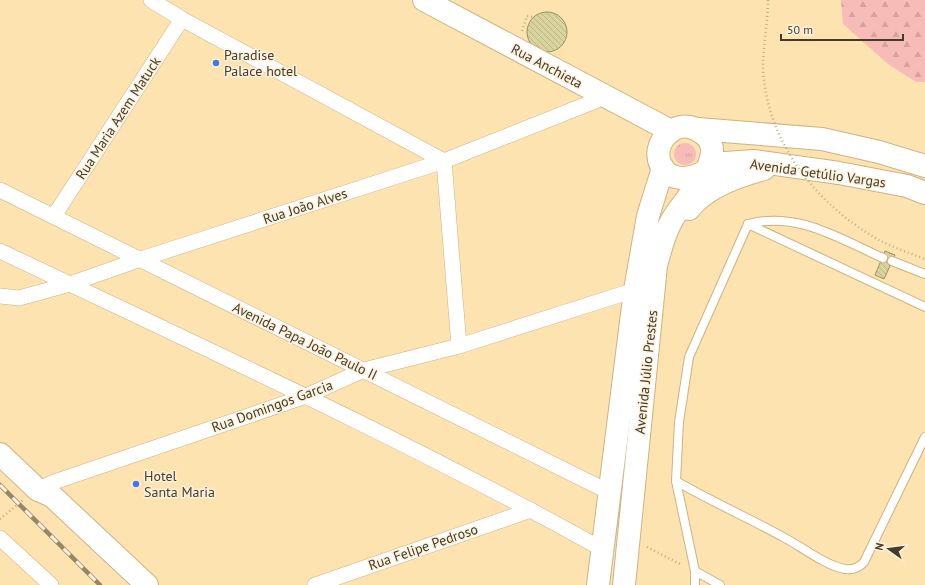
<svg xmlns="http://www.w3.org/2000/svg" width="925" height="585" font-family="'PT Sans',sans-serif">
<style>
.grass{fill:url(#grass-tufts)}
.forest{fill:url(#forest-firs)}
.building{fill:url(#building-back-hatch);stroke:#98935f}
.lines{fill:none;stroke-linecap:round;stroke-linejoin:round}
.lane-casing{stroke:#ccb382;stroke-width:10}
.street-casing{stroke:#ccb382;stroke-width:16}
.secondary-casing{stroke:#ccb382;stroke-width:24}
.primary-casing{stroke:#ccb382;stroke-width:24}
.path{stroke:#c3ad84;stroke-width:2.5;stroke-dasharray:1 3;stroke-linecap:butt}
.lane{stroke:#fff;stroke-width:8}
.street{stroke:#fff;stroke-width:15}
.secondary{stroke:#fff;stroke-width:22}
.primary{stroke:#fff;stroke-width:22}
.rail-casing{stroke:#978564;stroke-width:4.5}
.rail{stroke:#fdf2de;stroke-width:3;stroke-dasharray:9;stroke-linecap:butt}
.path-bridge{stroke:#c3ad84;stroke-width:2.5;stroke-dasharray:1 3;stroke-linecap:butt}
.poi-dot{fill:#4478e9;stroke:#fdf2de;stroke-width:1.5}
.labels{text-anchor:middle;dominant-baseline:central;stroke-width:3;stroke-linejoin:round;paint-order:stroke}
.poi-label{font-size:14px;fill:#463b27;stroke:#fdf2de;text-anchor:start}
.street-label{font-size:14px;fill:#463b27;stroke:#fdf2de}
</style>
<defs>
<pattern id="grass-tufts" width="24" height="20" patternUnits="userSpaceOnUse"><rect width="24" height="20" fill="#f7bcb8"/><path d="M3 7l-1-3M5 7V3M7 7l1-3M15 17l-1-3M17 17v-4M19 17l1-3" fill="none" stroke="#d5a29e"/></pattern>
<pattern id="forest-firs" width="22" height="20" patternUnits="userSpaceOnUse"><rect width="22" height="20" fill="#f7bcb8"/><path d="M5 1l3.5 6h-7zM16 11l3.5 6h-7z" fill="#d5a29e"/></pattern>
<pattern id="building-back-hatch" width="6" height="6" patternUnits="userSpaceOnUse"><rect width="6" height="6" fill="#d9d49e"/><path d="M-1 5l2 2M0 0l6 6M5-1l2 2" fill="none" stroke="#bcb788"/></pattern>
</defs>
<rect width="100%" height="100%" fill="#fde3b0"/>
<circle class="grass" cx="685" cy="154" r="11"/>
<polygon class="forest" points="841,0 925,0 925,82 916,82 888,64 843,24"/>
<g class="building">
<circle cx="547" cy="32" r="20"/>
<polygon points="885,251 895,255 884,279 875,275"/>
</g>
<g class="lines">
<defs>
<g id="lane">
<polyline points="748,224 925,307"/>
<path d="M748,224C797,211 838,238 883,258"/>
<polyline points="892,261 925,274"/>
<path d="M676,481C712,502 749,518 785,538C802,547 826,566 845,569C853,570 859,568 864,562L925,437"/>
<polyline points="695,571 695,585"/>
<polyline points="720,585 695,571 676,481 679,422 689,357 748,224"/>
</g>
<g id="street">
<polyline points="151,0 182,19 444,161 459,346"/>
<polyline points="0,190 609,492"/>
<polyline points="54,216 182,19"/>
<path d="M0,251C202,347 406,440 602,549"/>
<polyline points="0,296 19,298 70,284 141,259 444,161 605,97"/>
<polyline points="38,490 54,482 248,416 306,396 364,370 459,346 635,290"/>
<polyline points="0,538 51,585"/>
<polyline points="315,585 531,510"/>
</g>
<g id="secondary">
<polyline points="424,0 671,131"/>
<polyline points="0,454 38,490 52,496 147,585"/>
</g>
<g id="primary">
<polyline points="698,129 822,139 879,152 925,166"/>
<polyline points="711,164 754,161 839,173 907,186 925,193"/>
<path d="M689,209C706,187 737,176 764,169"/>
<polyline points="598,585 635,290 648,216 663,168"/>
<path d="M624,585L656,266C660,250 664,234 672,220C683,199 733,154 702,133C695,127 685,125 677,128C642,143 659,197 706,171"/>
</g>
</defs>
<use href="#lane" class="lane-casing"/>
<use href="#street" class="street-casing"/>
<use href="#secondary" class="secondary-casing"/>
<use href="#primary" class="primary-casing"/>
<g class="path">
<polyline points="522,31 527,16 532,17"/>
<polyline points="0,519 23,500"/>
<polyline points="647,547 682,565"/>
</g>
<use href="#lane" class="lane"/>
<use href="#street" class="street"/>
<use href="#secondary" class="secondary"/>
<use href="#primary" class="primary"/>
<defs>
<polyline id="rail" points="0,485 100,585"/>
</defs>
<use href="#rail" class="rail-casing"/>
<use href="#rail" class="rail"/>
<path class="path-bridge" d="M768,0C768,22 763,45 763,67C766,141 815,203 877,239C892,247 909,253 925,259"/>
</g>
<g class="poi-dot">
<circle cx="216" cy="63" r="4"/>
<circle cx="136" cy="484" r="4"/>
</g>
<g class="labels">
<g class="poi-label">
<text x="224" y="55">Paradise<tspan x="224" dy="16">Palace hotel</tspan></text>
<text x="144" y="476">Hotel<tspan x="144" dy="16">Santa Maria</tspan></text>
</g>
<g class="street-label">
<text transform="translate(547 66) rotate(28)">Rua Anchieta</text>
<text transform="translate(118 118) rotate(-57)">Rua Maria Azem Matuck</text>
<text transform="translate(818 173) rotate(8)">Avenida Getúlio Vargas</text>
<text transform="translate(305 206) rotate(-18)">Rua João Alves</text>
<text transform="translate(305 341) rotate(26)">Avenida Papa João Paulo II</text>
<text transform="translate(646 372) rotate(-84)">Avenida Júlio Prestes</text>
<text transform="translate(272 406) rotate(-20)">Rua Domingos Garcia</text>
<text transform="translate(423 547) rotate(-19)">Rua Felipe Pedroso</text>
</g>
</g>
<g transform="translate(889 549) rotate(284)" stroke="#fdf2de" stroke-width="3" paint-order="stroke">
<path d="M0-3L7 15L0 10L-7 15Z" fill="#463b27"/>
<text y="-6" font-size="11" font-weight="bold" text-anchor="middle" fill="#463b27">N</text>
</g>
<path d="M781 34v6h122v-6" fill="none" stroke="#463b27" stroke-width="2"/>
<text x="787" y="34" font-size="12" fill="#463b27" stroke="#fdf2de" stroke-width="3" paint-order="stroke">50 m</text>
</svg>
